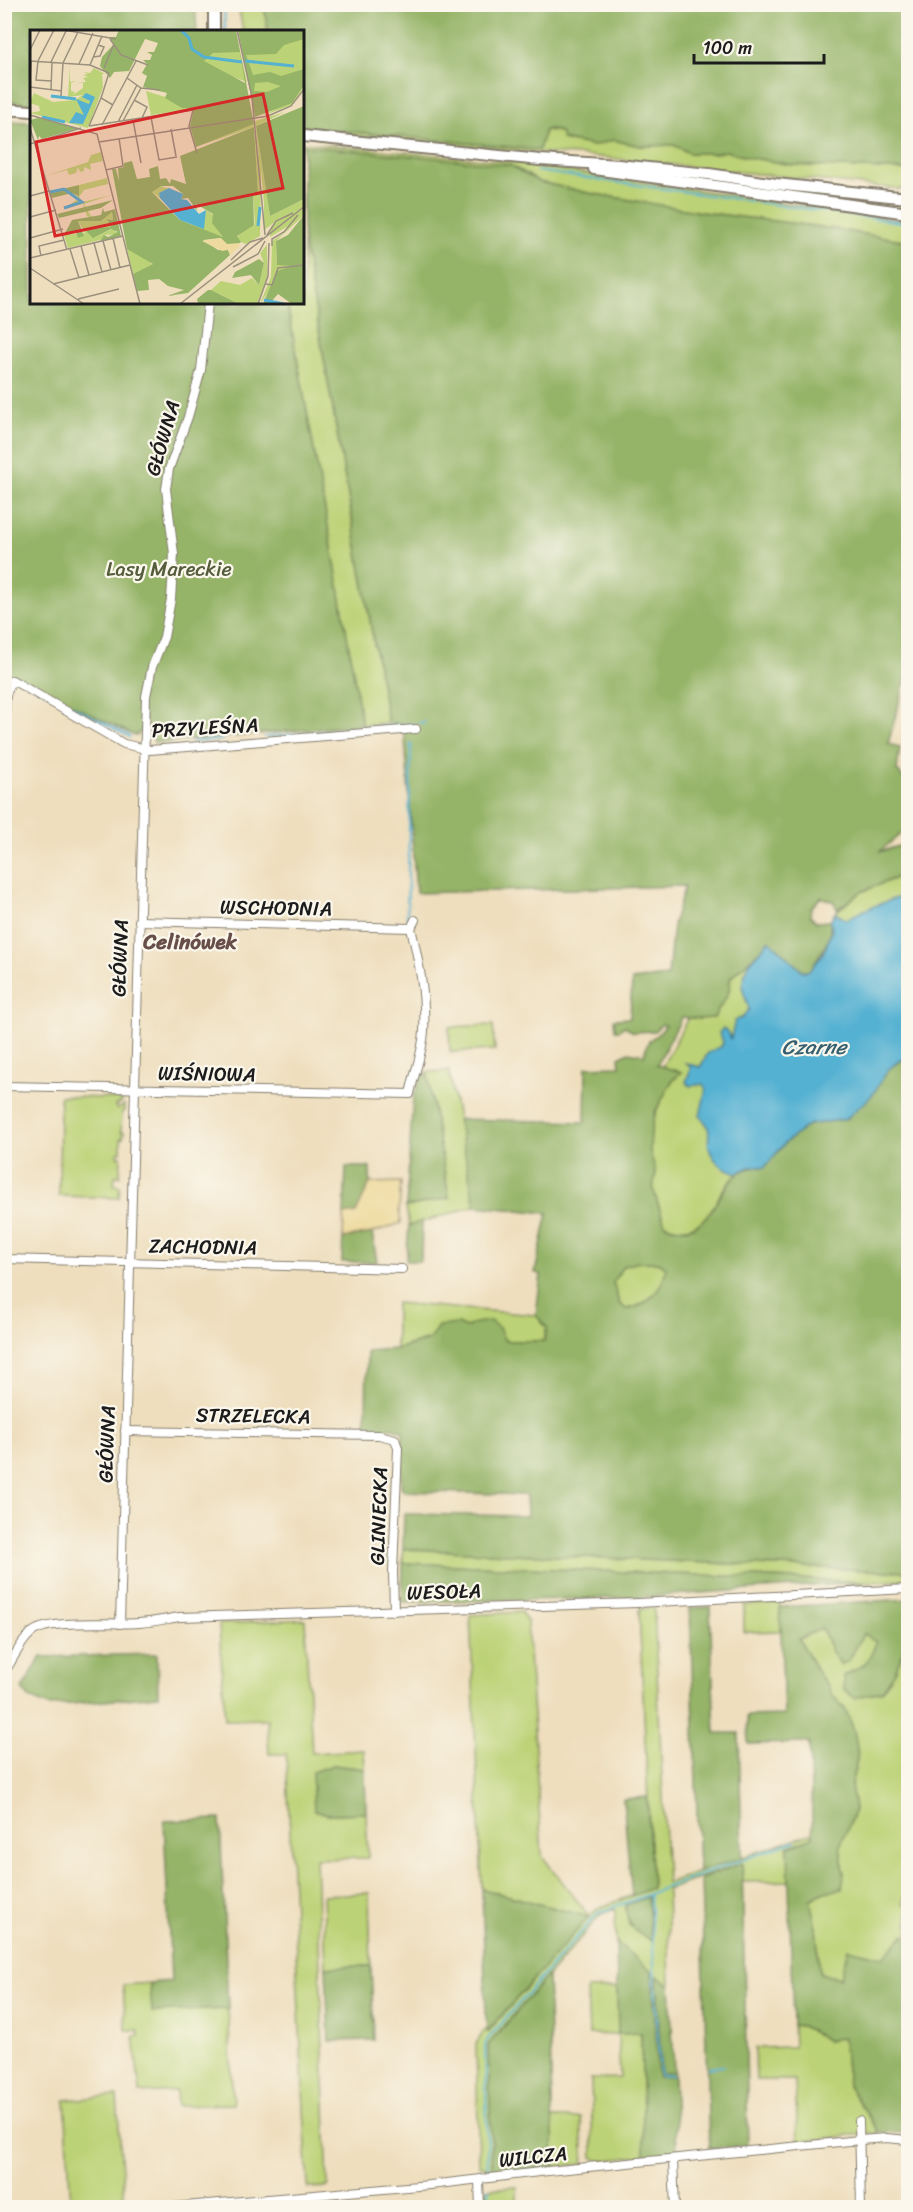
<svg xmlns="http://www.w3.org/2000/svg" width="913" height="2212" font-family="Sriracha,sans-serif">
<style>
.green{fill:#bcd276;stroke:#6c7749;stroke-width:1.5;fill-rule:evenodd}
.forest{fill:#95b467;stroke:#586842;stroke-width:1.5;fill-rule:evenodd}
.sand{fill:#eeda9e;stroke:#857b5d;stroke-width:1.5}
.water{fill:#54b1d2;stroke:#386677;stroke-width:1.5}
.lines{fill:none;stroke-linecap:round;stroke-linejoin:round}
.stream{stroke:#54b1d2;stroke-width:2}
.street-casing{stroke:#857d6c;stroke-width:10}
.secondary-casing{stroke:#857d6c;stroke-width:14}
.street{stroke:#fff;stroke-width:8}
.secondary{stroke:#fff;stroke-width:10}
.labels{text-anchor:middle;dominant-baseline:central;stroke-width:4.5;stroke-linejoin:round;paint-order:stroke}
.street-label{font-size:20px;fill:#1c1c1c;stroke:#fbf7ec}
.park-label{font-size:20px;fill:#545c3c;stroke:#fbf7ec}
.neighbourhood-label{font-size:21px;font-weight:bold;fill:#674e49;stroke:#fbf7ec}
.water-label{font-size:21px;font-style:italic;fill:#355f6e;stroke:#fbf7ec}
.inset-river{fill:none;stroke:#54b1d2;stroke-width:3}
.inset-road{fill:none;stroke:#9a907d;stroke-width:1.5}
.view{fill:#d62828;fill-opacity:0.15;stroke:#d62828;stroke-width:3}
.inset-edge{fill:none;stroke:#1c1c1c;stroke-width:3}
</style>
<rect width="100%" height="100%" fill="#fbf7ec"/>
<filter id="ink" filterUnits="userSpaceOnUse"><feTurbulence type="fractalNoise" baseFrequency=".0167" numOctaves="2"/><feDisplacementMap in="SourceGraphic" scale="12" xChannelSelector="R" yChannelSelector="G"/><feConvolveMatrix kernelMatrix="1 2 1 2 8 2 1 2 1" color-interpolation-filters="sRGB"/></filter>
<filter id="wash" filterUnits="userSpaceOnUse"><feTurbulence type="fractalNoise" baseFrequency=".008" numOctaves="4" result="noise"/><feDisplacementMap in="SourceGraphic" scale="24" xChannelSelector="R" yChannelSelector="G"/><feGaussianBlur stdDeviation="1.35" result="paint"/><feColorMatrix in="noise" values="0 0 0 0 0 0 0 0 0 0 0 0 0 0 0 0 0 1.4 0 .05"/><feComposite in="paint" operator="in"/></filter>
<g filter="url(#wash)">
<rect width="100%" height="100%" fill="#eedebd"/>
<g class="green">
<polygon points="238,5 264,5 268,31 243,31"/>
<polygon points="303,127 538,150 545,130 560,132 565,141 580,142 593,146 613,140 641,146 674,145 689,153 716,153 726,151 747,157 792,165 908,170 908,190 580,155 539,153 303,131"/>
<polygon points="303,143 536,164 569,171 908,221 908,241 814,226 701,212 589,193 539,182 522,171 303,146"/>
<polygon points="303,239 383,695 388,723 362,725 336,570 287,303 303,303"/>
<path d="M908,873V895C896,898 853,912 847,920L835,913L861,892Z"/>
<path d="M785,955L733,1039L720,1035L723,1041L722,1047L708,1053L700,1067L687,1064L694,1070L876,1066L908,1057L738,1173C733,1179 726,1185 722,1191C719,1195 718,1200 716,1204C705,1225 685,1234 665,1224C660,1213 653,1200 653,1188C653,1184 655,1179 655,1175C655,1167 651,1160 650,1152C648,1124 661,1092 681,1072L662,1067L688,1018H714C721,1000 731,999 730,979C749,957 757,956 785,955Z"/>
<polygon points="493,1025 495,1050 450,1052 449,1027"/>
<polygon points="449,1071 475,1206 409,1226 406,1207 449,1198 427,1072"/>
<polygon points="60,1096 122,1099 122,1102 115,1106 117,1110 124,1105 124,1111 122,1112 121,1132 124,1132 123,1138 121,1138 121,1152 117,1152 117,1156 121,1156 120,1176 115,1176 114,1185 120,1186 119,1198 59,1196"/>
<path d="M639,1262H658L666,1267C665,1287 646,1308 626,1309L619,1303L613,1282L623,1266Z"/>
<polygon points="396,1303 536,1315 547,1328 544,1341 505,1341 499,1328 476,1323 465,1328 396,1349"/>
<polygon points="403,1549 908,1572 908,1580 871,1582 403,1563"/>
<polygon points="780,1603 781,1631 744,1632 744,1605"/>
<path d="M654,1608L667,1883L813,1833V1837L788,1847L791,1881L743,1882L742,1863L667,1890L670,1985L657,1977L661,2073L674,2072V2076L658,2077L652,1972L616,1942L615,1909L601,1914L488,2045L492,2173L485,2172V2166H479L476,2044L487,2026L488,2032L588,1917L482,1889L470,1615L521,1612L527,1621L542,1856L589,1916L599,1908L652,1888L639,1609ZM648,1897L651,1940L629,1925L626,1905Z"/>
<polygon points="305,1619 312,1753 364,1750 365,1769 333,1765 314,1810 328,1814 366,1813 368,1858 316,1859 328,2187 308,2188 286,1754 269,1754 267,1719 225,1720 219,1624"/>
<path d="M822,1628L832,1652L849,1660L864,1633L876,1642L872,1655L861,1669L895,1672L905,1646C909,1675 911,1706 908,1736C907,1753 901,1764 908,1781V1874L903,1903L908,1906V1936L904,1935L883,1957L840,1978L820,1974L816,1927L809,1900L824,1892L844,1873L840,1846L855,1810L851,1785L858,1755L854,1730L845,1709L831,1694L828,1686L820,1676L799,1639Z"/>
<polygon points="369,1893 371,1966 326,1967 323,1895"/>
<polygon points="150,1983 153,2012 228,2009 233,2104 177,2106 176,2091 140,2093 134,2036 139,2036 138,2030 126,2030 123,1985"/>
<polygon points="617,1988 618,2034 641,2033 644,2156 599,2161 593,2157 591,2079 620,2078 618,2035 589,2034 587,1989"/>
<polygon points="793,2025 802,2026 828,2041 843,2037 848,2086 879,2132 798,2142 795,2080 756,2080 755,2048 794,2047"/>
<polygon points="117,2096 124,2202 71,2206 65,2100"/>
<polygon points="552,2118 581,2118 584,2164 554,2167"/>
<polygon points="517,2187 517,2207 484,2207 486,2189"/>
</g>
<g class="forest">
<polygon points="11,5 195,5 197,31 32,32 31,104 4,101 5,5"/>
<polygon points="264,5 908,5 908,170 792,165 747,157 726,151 716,153 689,153 674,145 641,146 613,140 593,146 562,139 560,132 553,129 545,130 539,150 303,127 303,32 268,31"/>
<polygon points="4,121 31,122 32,303 287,303 336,570 362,725 155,743 149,732 139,732 138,735 133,735 5,672"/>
<path d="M303,146L510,165L539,182L589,193L701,212L814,226L908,241V670L888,744L900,747L897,770L903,778L908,779V828L879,852L908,843V873L861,892L837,909L834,902L821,897L811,908L810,916L817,922L830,921C833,942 820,951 811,969L806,972L801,970L769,940C757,958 743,963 730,978C731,999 721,1000 714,1018L699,1019L682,1017L657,1065L681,1072L672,1081L655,1112L651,1132L650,1151L656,1173L653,1189L665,1224C707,1245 714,1193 738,1174C746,1167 755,1167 765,1167L785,1143L808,1125L847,1119L855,1108L871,1096L882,1077L892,1066L908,1057V1572L403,1549L404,1514L527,1516L526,1495L404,1491L401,1486L403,1431L392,1428L366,1430L367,1351L396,1349L429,1340L438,1326L458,1324L465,1328L476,1323L490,1321L499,1328L505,1341H544L547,1328L536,1315L541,1274L535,1273L548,1213L475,1206L458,1119L585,1122L586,1067L620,1066L619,1057L629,1052L644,1055C646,1050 646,1044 650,1040C656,1034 662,1034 665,1025L662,1024L655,1031L633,1032L625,1026L619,1030H615L614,1019L630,1018L632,980L668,976L673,925L685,886L416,893L404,724L388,723L303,239ZM639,1262H658L666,1267C665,1287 646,1308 626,1309L619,1303L613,1282L623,1266Z"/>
<polygon points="427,1072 449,1198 406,1207 413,1098 420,1080"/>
<polygon points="346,1167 370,1167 370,1183 356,1213 344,1215"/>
<polygon points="422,1221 421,1261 406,1261 409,1226"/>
<polygon points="372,1233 377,1262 342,1262 343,1238"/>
<polygon points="403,1563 871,1582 625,1598 402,1602"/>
<path d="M908,1599V1669L904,1648L895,1672L882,1691L855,1698L844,1690V1675C863,1668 870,1662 876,1642L864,1633L849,1660L841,1665L832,1652L822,1628L799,1639L820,1676L828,1686L831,1694L845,1709L854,1730L858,1755L851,1785L855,1810L840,1846L844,1873L842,1889L824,1892L810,1900L816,1927L820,1974L840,1978L848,1949L883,1957L904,1935L908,1936V2133L879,2132L848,2086L843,2038L828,2041L802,2026L793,2025L788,1847L813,1837L809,1743L748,1744L747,1716L784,1715L780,1607Z"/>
<polygon points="710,1607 715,1733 739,1733 742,1858 699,1872 690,1608"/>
<polygon points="157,1654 158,1696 49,1706 29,1698 22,1689 41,1657"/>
<polygon points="333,1765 365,1769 366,1813 328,1814 314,1810 312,1772"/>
<polygon points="647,1797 652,1888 632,1896 623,1799"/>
<polygon points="220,1819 228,2009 152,2012 150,1983 171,1981 164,1821"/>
<polygon points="742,1863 748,2145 709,2149 701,1879"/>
<polygon points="482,1889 589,1917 487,2032 486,2015"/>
<path d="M648,1897L651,1941C634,1929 626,1928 626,1905Z"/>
<polygon points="616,1942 652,1972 658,2077 674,2076 677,2153 644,2156 641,2033 618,2034"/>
<polygon points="371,1966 374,2040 329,2041 326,1967"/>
<polygon points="548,1975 554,2167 492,2173 488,2045"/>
<polygon points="657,1976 670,1985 674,2072 661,2074"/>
</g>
<polygon class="sand" points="401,1182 399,1210 401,1223 372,1233 343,1238 344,1215 356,1213 370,1183"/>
<path class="water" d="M908,895V1057C884,1067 885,1078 872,1095C864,1105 854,1109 847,1119L808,1125L785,1143L765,1167H749L738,1173C725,1170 713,1162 709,1148C707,1142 710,1134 708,1128C707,1123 703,1120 700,1116L706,1089L703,1084L690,1086L686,1082L691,1068L686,1063L700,1067L708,1053L722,1046L723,1041L719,1033L723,1028L726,1030L731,1038L735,1020L742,1018L749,1009L742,987L745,973L749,964L769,940L801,970L806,972L811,969C815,963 819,959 823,953C827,945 830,936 832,928C829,922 830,919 835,913L847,920C853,913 897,897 908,895Z"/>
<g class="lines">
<g class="stream">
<polyline points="224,4 225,32"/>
<polyline points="537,171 908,223"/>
<polyline points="19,678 130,737"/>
<polyline points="419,723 425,722"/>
<polyline points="265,737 413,724"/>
<polyline points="192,742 222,740"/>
<polyline points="407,920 411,744"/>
<polyline points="651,1893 795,1841"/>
<polyline points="709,2068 723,2066"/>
<polyline points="488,2172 485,2045 487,2040 598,1913 650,1894 660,2076 672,2075"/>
<polyline points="489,2189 489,2208"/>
</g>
</g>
</g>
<g filter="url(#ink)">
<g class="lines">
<defs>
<g id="street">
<polyline points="4,733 6,695 12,680 124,744 150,750 416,729"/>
<polyline points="139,921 411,928"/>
<path d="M4,1086L410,1094C414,1073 423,1053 424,1031C426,996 419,962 411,928L415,920"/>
<polyline points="4,1259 402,1269"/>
<polyline points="125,1431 379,1435 395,1439 398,1448 393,1572 394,1611"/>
<polyline points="120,1624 146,696 152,667 164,637 171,599 174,554 166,489 169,469 188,417 201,370 208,303"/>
<path d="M4,1673C13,1660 21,1640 34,1631C52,1619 114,1625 139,1623C153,1622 167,1619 180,1617L638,1603L908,1589"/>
<polyline points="859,2121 861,2208"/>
<polyline points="673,2160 675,2208"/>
<polyline points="479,2180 480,2208"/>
<polyline points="161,2208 430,2185 548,2171 860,2140 886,2138 908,2140"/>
</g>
<g id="secondary">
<polyline points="214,4 214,32"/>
<polyline points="4,109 32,111"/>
<polyline points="303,136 540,160 618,165 709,174 776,184 908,198"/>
<polyline points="594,169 908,213"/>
</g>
</defs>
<use href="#street" class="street-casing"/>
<use href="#secondary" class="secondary-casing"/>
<use href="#street" class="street"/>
<use href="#secondary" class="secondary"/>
</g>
</g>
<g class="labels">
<g class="street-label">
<text transform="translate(163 438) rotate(-74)">GŁÓWNA</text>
<text transform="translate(205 728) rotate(-3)">PRZYLEŚNA</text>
<text transform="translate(276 908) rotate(1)">WSCHODNIA</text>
<text transform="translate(120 958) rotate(-88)">GŁÓWNA</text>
<text transform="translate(207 1074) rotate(1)">WIŚNIOWA</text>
<text transform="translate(203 1247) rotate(1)">ZACHODNIA</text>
<text transform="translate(253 1416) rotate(1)">STRZELECKA</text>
<text transform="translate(107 1444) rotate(-88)">GŁÓWNA</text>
<text transform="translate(379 1516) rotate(-88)">GLINIECKA</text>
<text transform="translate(444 1592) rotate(-2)">WESOŁA</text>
<text transform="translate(533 2157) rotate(-6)">WILCZA</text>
</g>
<g class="park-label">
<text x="169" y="569">Lasy Mareckie</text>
</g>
<g class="neighbourhood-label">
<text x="190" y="942">Celinówek</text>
</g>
<g class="water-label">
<text x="814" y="1047">Czarne</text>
</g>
</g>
<g transform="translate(30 30)">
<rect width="274" height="274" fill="#eedebd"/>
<path d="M274,0V57L262,75L232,86L250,77L223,62L215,22L254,13ZM188,20L210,22L217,52L173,36L171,28ZM40,35V52L46,51L41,53V61L45,62L43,65L53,58V53H47L56,52L53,48L58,47L53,45L58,44L54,42L60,43L64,38L75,44H72L73,57L58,98L0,83L10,81L9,76L0,73L4,63L23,72L45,70L53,65L38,67ZM116,61L145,70L164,79L121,85ZM255,82L226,96L240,186L274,169V185L246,211L247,235H272L247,241L244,254L230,274L241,247L242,211L253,204L260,195L240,207L241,197L253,186L234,200V174L231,140L230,206L216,214L205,210L213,199L197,196L194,203L188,187L193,180L215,192L214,197L216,193L225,195L223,166L228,164L224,97L166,117L223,94V90L229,131L225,91ZM71,122L73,131L60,134L61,140L54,137V141L50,142L48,137L46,143L39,145L37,140L15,146L58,132L61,125ZM77,148L78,154L54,160L49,167L53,172L81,165L54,174L62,188L57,186L53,174L34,179L49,168L33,159L20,162L33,158L48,166L49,155ZM131,156L151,163V168L141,161L161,190L173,198L176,180L183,185V193L193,207L168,199L121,161ZM82,182L83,190L78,188L83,193L81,197L57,199L65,207L82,199L89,204L75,205L70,210L38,218L34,205L55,203L48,191H71ZM237,215V249L227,274H209L181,260L191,251L210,255L222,248L229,255L234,233L230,223ZM97,219L112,225L123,235L103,244Z" fill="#bcd276"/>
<path d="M89,0H206L224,94L166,117L160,96L164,78H152L135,68L137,63L113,57L117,46L112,43L117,34L113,30H120L122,25L117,22H124L128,13L115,9L99,41L84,42L80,48L70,36L72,27L84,14L79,7H86ZM210,22L215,53L174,31L183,23ZM208,0H274V9L254,15L246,24L216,25L223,45L240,42L251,46L274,39V55L262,73L225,87ZM238,52L251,56L237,62L224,61L225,53ZM274,76V169L240,186L226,96ZM8,88L49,98L12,109L9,106L8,110L0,90ZM224,97L228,164L223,166L224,195L207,206L211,212L207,215L197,214L190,208L173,210L188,220H198L200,225L158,263L137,266L154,260L138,256L129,249L118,250L119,260L107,261L103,244L123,234L97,219L82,139H86L89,151L88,138L94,137V133L102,131L107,149L120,147L119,139L128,136L130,149L136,148L140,154L141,149L156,154L150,126ZM131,156H143L153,164L151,169L158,168L167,181L166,174L183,184L182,193L193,207L150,190L122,162ZM49,155V166L42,163L22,168L20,162ZM83,170L71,178L29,188L27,184ZM73,178L74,182L85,179L91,206L70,211L74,205L78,207L88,202L81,199L63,208L57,202V198L81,197L77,189L83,190L82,182L71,191H48L54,206L48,208L46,202L34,205L42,190L71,185ZM274,185V274H262L248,264L239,274H233L247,241L263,236L247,235L246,211L258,205ZM229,229L234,233L229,255L221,245L202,248L205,242ZM178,260H181L209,274H168L167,269Z" fill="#95b467" fill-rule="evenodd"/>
<path d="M191,208L197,214L210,213L209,217L200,225L198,220L192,221L172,211Z" fill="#eeda9e"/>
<path d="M56,63L65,67L53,94L39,93L46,82L54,85L46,69L59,74L60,71L52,67ZM139,158L153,164L151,169L157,170L169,184L176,180L174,199L150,190L130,168L129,163Z" fill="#54b1d2"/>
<path class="inset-river" d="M151,0L159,8L162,19L174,27L212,32M215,31L264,36M21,66L46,69M12,87L35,92M20,162L34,159L52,172L34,178M228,196L230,177M234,270L254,274"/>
<path class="inset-road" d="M34,0L86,9M207,0L222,67L235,205M80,9L91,25L118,35M0,20L10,0M63,27L70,26L74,17L68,15M0,31L60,35L79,43M21,32L36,1M49,34L63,3M60,35L72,6M74,38L84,14M79,43L71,68L83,75M97,48L111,58L130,60M0,49L1,31M21,51L6,50L8,31L24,0M0,57L32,61M21,60L22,32M31,66L33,33L48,2M104,70L117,77L112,88M0,85L67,104L110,274M121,87L129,130L147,127M103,90L111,133M93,91L111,58M88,92L107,55M72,95L106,31M59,96L163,80L159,96L167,123M59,96L71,68M0,98L37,220M141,99L146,126M69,112L238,86L261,76L275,58M0,114L51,98M76,140L93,136L89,108M0,166L19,161M0,187L26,180M237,205L246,191L263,183M0,208L33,199M83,208L90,238M73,211L81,240M64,213L72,242M51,216L59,245M242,216V209L254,202L268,185M40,219L49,248M11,226L9,216L34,210M0,228L93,206M201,230L220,212L233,208M203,237L228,224L235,211M0,238L54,274M23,254L100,235M236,254L242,255L248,238L275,235M48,269L89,259M150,274L275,176M228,274L238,246L239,213"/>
<path class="view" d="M233,64L253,158L25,206L6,112Z"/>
<rect width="274" height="274" class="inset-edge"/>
</g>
<rect width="913" height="2212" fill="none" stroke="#fbf7ec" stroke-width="24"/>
<path d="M694 54v9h130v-9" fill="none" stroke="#1c1c1c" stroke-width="3"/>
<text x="703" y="54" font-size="18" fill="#1c1c1c" stroke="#fbf7ec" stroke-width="4.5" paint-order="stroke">100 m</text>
</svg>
